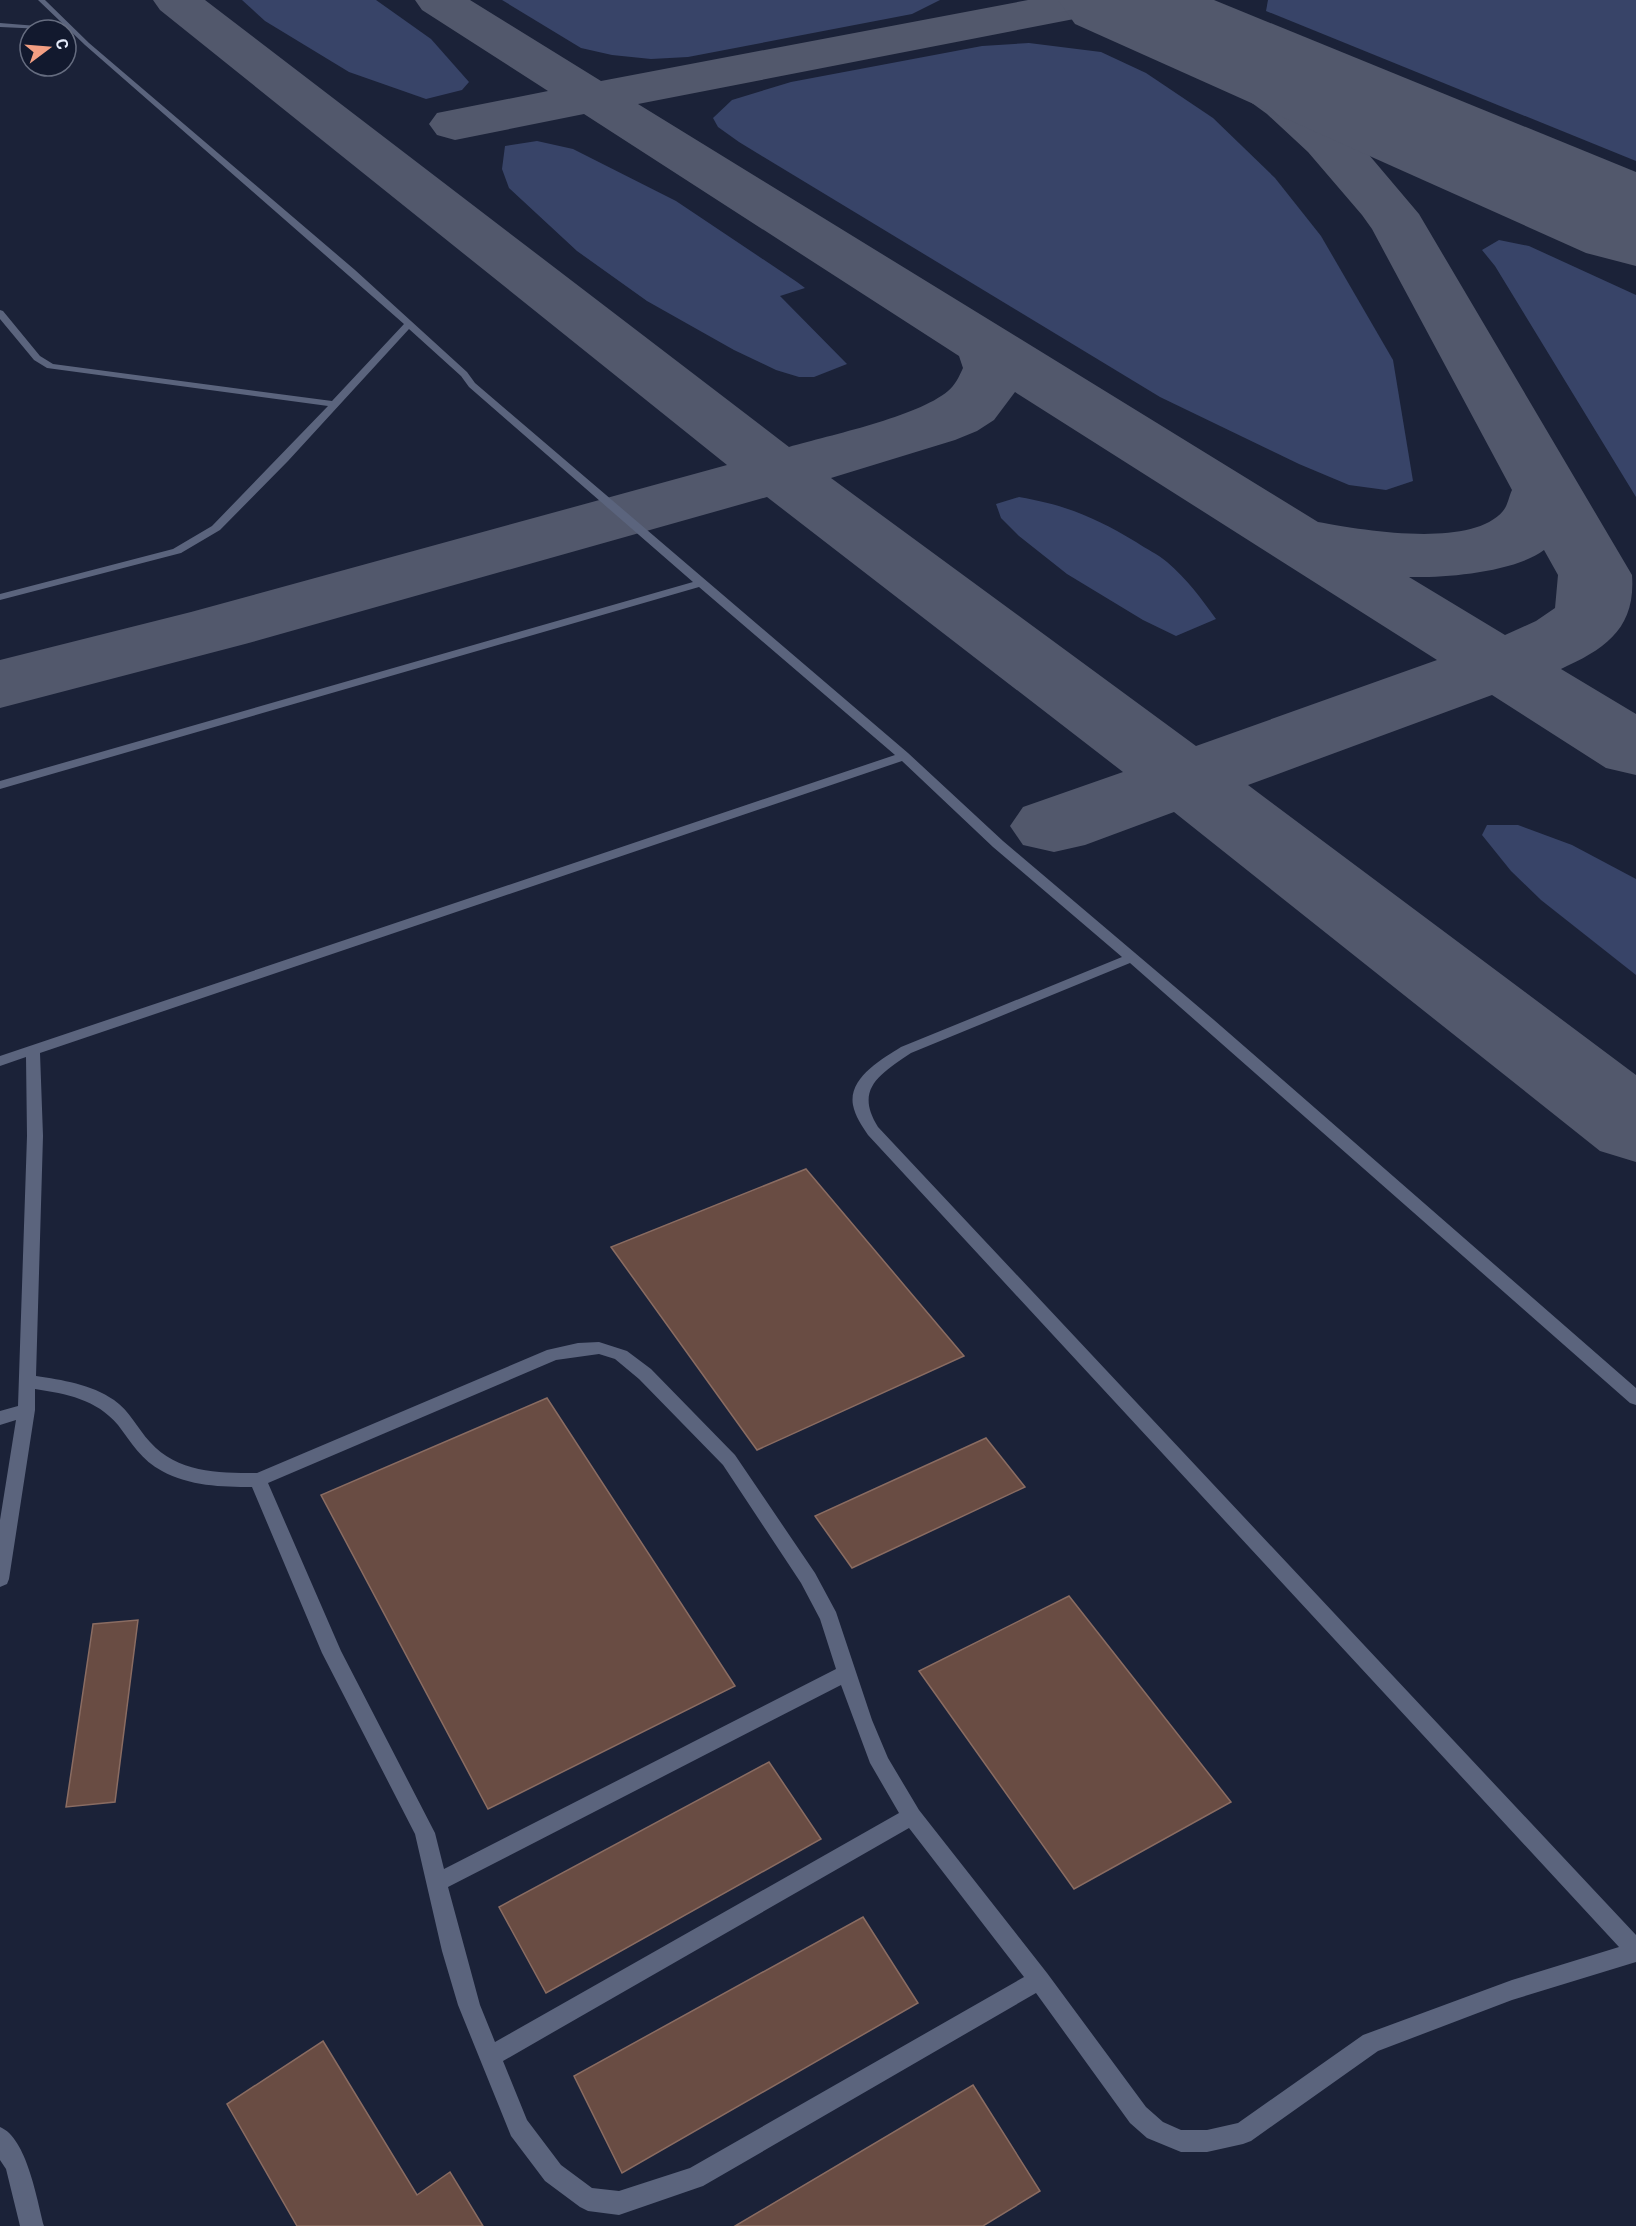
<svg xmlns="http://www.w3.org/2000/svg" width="1636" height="2226" font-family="Roboto,sans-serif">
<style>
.green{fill:#384468}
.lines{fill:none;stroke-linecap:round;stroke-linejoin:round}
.taxiway{fill:#52586c;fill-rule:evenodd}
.runway{fill:#52586c;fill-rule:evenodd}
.building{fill:#694c43;stroke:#8a6c62;stroke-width:1.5}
.lane{fill:#5b647d;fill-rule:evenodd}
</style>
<rect width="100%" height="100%" fill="#1b2238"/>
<g class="green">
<polygon points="242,0 376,0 431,39 469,82 462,90 426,99 349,72 265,21"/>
<polygon points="502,0 940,0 912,14 688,57 651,59 612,55 581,48"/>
<polygon points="1268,0 1636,0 1636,161 1266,11"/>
<polygon points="1029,43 1101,52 1146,73 1213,118 1275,178 1321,236 1393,360 1413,481 1386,490 1349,485 1299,464 1160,397 739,142 718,127 713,118 732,100 791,82 982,46"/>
<polygon points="537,141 573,149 676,201 797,282 805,288 780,296 847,364 814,377 799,377 776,370 734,350 647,301 577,251 509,188 502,169 505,146"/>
<polygon points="1499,240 1529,246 1636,295 1636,497 1495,266 1482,250"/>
<path d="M1019,497C1066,505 1096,518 1136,542C1146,549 1158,554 1167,562C1187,579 1201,598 1216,619L1176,636L1143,620L1067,574L1019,536L1001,518L996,504Z"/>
<polygon points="1487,825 1518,825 1572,845 1636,879 1636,975 1541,900 1511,871 1482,835"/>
</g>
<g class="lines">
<path class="taxiway" d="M153,0H205L789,447C830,435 917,417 948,391C955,385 959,377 963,368L959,356L584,114L455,140L437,135L429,124L437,113L548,91L422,10L415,0H470L601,81L1028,0H1123L1116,10L1100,14L638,104L1318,522C1362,530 1471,549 1503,511C1508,505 1509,496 1512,490L1372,229L1362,215L1308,152L1267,114L1157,34L1145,16L1144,0H1190L1191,14L1198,21L1280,75L1324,111L1364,149L1419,214L1632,575C1636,629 1605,649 1561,669L1636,714V775L1606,768L1492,695L1248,785L1636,1075V1162L1600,1151L1174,812L1085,845L1054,852L1023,845L1010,826L1023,807L1123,772L767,497L245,644L0,708V660L191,612L727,465L160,10ZM1015,392L1437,660L1196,746L831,478L955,440L977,431L994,420ZM1544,550L1558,575L1555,608L1536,621L1505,635L1409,577C1445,578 1515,572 1544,550Z"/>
<polygon class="runway" points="1058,0 1214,0 1636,172 1636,266 1586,253 1075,24"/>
</g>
<g class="building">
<polygon points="806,1169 964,1356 757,1450 611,1247"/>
<polygon points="547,1398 735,1686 488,1809 321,1495"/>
<polygon points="986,1438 1025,1487 852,1568 815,1516"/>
<polygon points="1069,1596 1231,1802 1074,1889 919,1671"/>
<polygon points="138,1620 115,1802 66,1807 93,1624"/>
<polygon points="769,1762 821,1839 546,1993 499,1907"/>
<polygon points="863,1917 918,2003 622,2173 574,2076"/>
<polygon points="323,2041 417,2195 450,2172 483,2226 297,2226 227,2104"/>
<polygon points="973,2085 1040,2191 983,2226 735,2226"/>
</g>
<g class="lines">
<g class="lane">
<path d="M38,0H45L89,43L355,270L467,372L475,383L908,753L1003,841L1214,1020L1636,1388V1405L1630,1403L1130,963L911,1053C880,1074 854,1089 878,1127L1636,1935V1962L1512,2000L1378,2051L1251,2141L1243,2144L1207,2152H1181L1147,2138L1130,2123L1036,1993L703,2186L619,2215L588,2211L580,2207L545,2181L511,2136L458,2005L442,1951L415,1834L322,1653L252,1487C222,1487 189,1486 162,1471C142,1461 131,1442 118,1425C96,1399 67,1394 35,1389V1410L9,1579L7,1584L0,1587V1520L16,1420L0,1425V1411L18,1406L27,1136L26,1057L0,1066V1056L895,755L699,587L0,789V781L693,582L469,387L461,376L409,329L288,461L220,530L181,553L0,600V594L173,549L212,526L328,406L47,368L34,360L0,319V310L3,311L40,356L53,364L332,401L404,324L85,45ZM902,761L993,847L1122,957L901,1047C882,1059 848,1078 853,1105C855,1116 862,1126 868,1135L1619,1947L1512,1980L1363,2035L1238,2123L1207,2130H1181L1163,2122L1146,2107L1047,1973L919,1810L888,1758L872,1720L836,1612L815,1573L735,1455L651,1369L627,1351L599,1342L578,1343L547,1350L257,1473C217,1473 178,1473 150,1442C137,1428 130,1411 114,1400C91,1384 62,1380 36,1376L43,1136L40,1053ZM599,1354L615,1359L639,1379L723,1465L801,1583L820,1619L836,1669L444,1869L435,1833L341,1651L268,1483L556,1360ZM841,1685L870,1763L899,1813L495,2042L480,2005L448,1887ZM909,1828L1024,1977L690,2168L619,2191L592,2188L561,2165L527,2120L503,2061Z"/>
<polygon points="0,23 62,28 65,30 0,27"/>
<path d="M0,2127C27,2138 37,2200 44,2226H20L6,2169L0,2160Z"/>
</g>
</g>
<g transform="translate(48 48) rotate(74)"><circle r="28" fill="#12192e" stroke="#666d80" stroke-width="1.5"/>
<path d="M0-4.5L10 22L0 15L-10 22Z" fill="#f39f83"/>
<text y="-9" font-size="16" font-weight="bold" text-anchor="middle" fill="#e5ebfa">С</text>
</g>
</svg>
